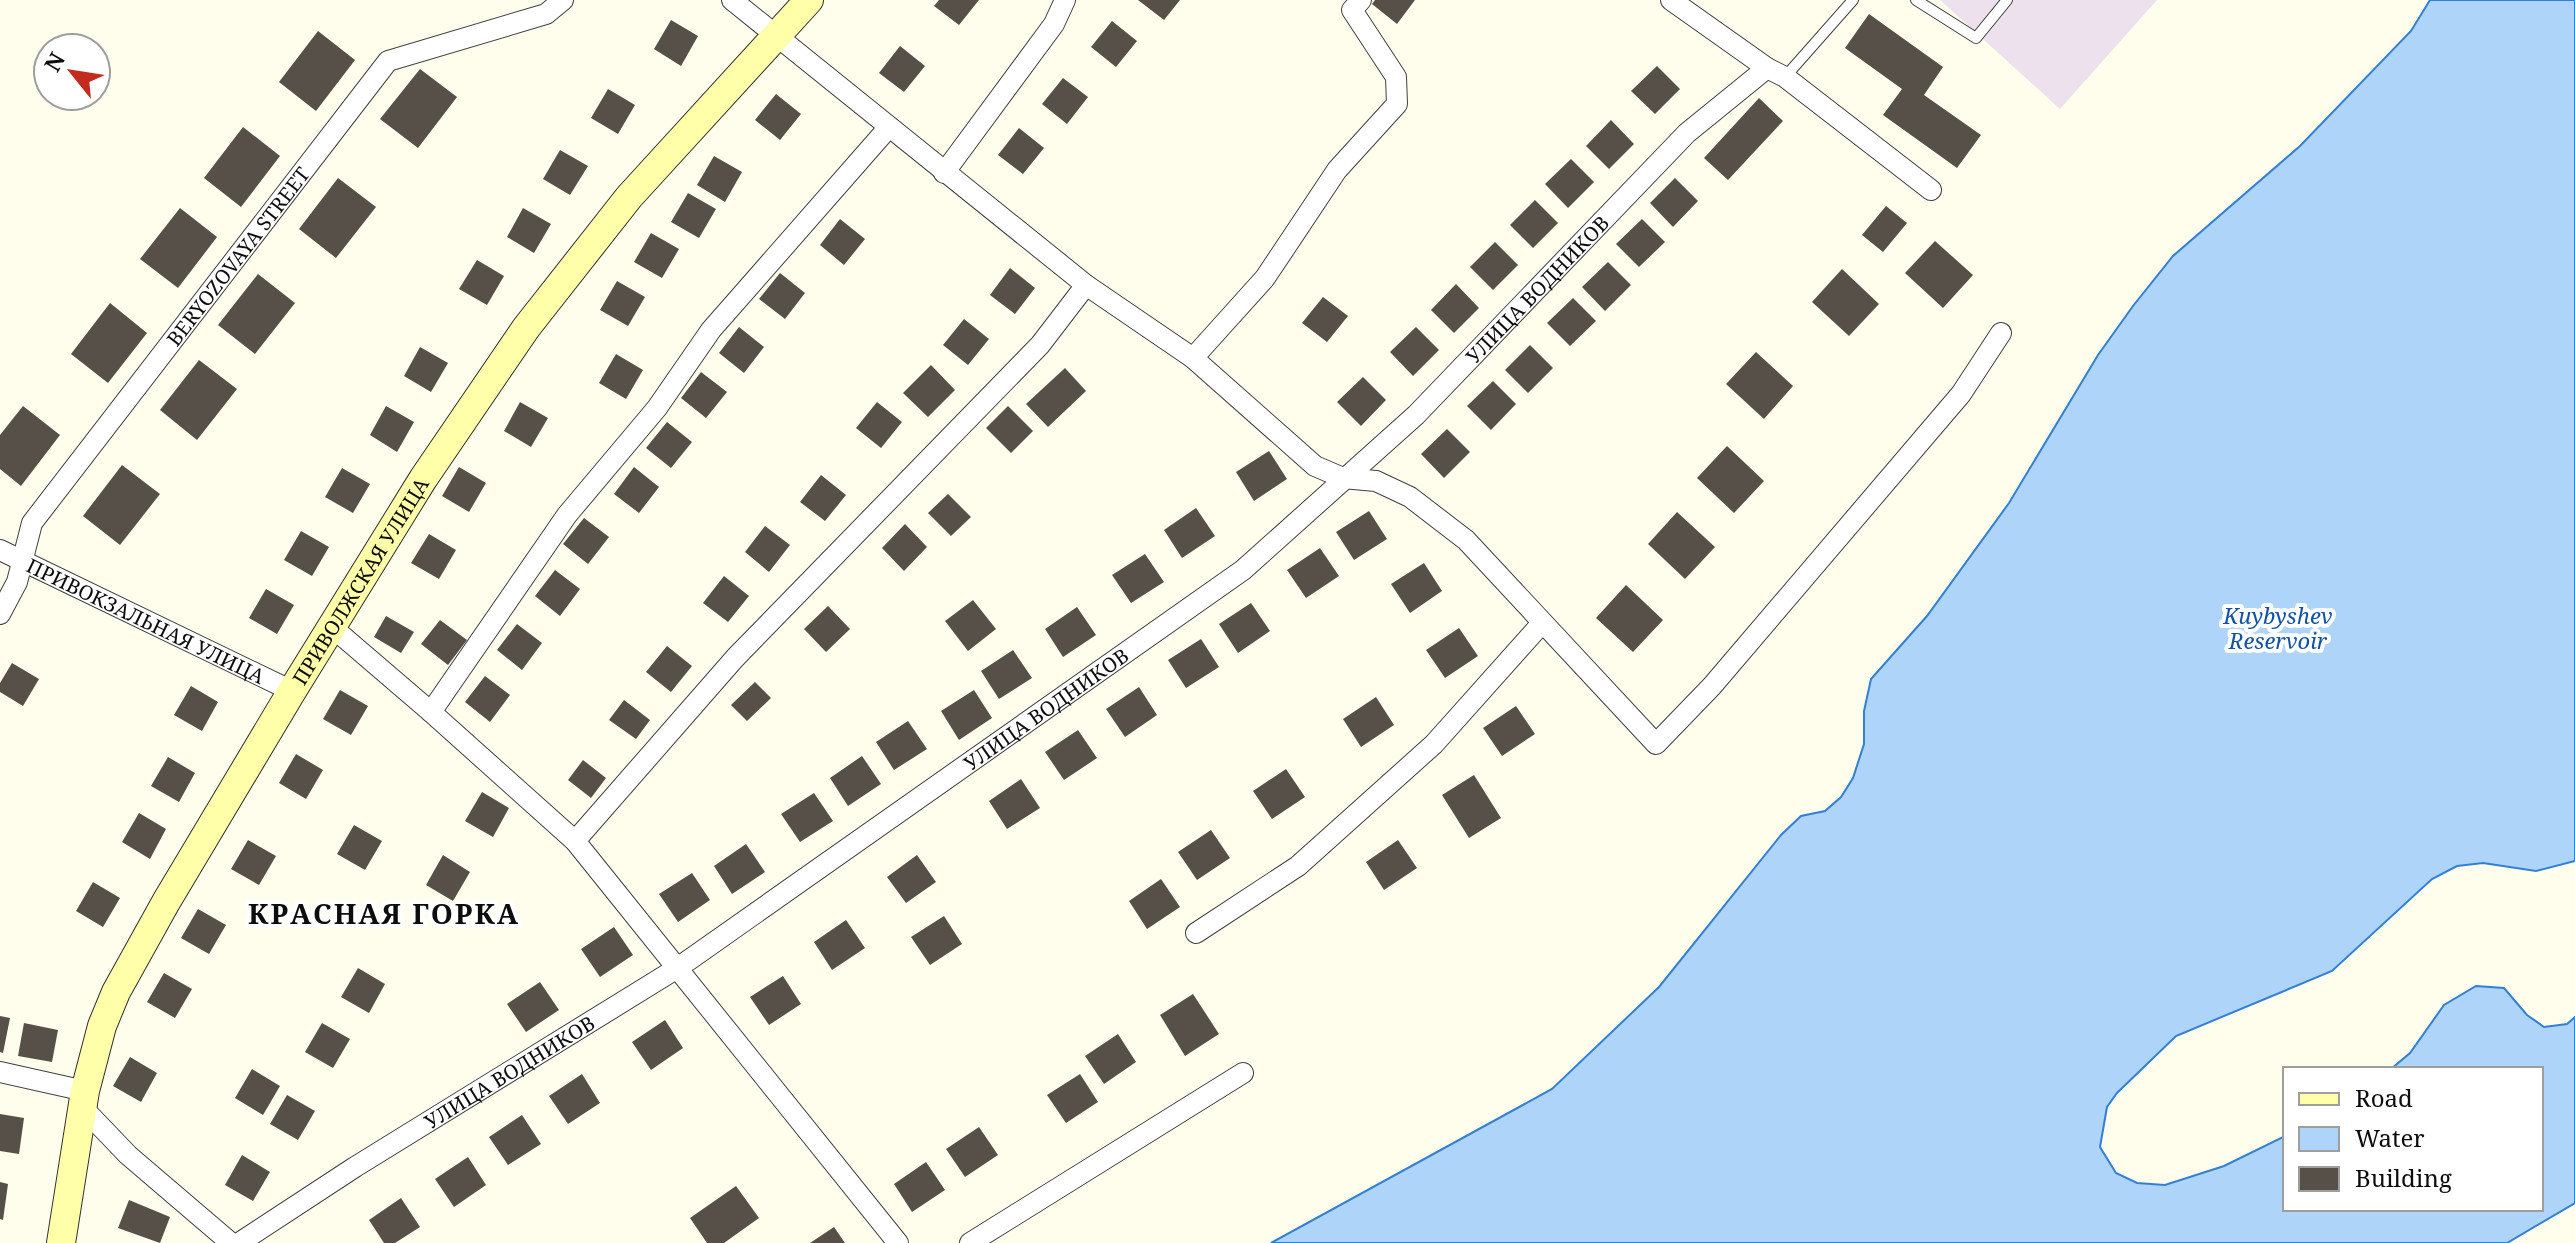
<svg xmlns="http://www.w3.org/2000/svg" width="2575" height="1243" font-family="'Noto Serif',serif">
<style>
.industrial{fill:#ece1ec}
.water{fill:#afd4f9;stroke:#3280d4;stroke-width:2}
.building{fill:#565049}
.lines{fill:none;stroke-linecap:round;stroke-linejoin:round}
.lane-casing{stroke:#404040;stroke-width:12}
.street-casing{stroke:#404040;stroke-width:22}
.secondary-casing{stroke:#2f2f2f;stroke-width:30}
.lane{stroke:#fff;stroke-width:10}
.street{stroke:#fff;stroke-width:20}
.secondary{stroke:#feffa8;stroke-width:28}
.labels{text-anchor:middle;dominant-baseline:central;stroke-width:8;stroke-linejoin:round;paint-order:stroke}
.street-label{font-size:20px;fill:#0d0d0d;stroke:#fff}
.water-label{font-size:22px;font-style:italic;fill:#1052a5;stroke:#fff}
.district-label{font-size:28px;font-weight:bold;letter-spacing:2px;fill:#0d0d0d;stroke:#fff}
</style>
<rect width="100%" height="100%" fill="#fffeed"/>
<polygon class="industrial" points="1940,0 2157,0 2060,109"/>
<polygon class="water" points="2430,0 2575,0 2575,861 2536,871 2483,863 2457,866 2432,879 2332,971 2176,1036 2117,1093 2107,1107 2100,1147 2116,1173 2137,1183 2165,1185 2224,1166 2285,1136 2285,1209 2541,1209 2541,1069 2391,1069 2410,1053 2444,1005 2476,986 2504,988 2527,1015 2544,1027 2567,1024 2575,1017 2575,1203 2507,1243 1271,1243 1552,1089 1659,987 1781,835 1801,816 1825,811 1841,797 1853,778 1864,744 1864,711 1871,679 1927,616 2009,503 2098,355 2133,306 2173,256 2300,146 2411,31"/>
<g class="building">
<polygon points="939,0 979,0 959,25 934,6"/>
<polygon points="1138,0 1180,0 1164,20"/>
<polygon points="1375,0 1415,0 1397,24 1372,4"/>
<polygon points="1869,14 1943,67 1924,95 1981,135 1957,168 1883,115 1902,89 1845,48"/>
<polygon points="671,20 698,36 681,66 654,49"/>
<polygon points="1112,21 1137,41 1116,67 1091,47"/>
<polygon points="318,31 355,60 316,111 279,82"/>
<polygon points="900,46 925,66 904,92 879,73"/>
<polygon points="1657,66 1680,89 1655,114 1631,91"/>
<polygon points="420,69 457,97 418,148 380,119"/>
<polygon points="1063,78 1088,97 1067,124 1042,104"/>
<polygon points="608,89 635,105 618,134 591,118"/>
<polygon points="776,94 801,114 780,140 755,120"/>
<polygon points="1759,98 1783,121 1728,180 1704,158"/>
<polygon points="1611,120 1634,144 1609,169 1586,146"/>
<polygon points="243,127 280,156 241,207 204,178"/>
<polygon points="1019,128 1044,148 1023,174 998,155"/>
<polygon points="560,150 588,166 570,195 543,179"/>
<polygon points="714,156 742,172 725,202 697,185"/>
<polygon points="1571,159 1594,182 1568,208 1545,184"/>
<polygon points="338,178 376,207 336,258 299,229"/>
<polygon points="1675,178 1698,201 1673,227 1650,203"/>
<polygon points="688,193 716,209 699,238 671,222"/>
<polygon points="1535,200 1558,223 1533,248 1510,225"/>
<polygon points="1886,206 1907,223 1883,252 1862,235"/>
<polygon points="180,208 217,237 178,288 140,259"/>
<polygon points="523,208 551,224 534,253 507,237"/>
<polygon points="840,219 865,239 844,265 820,245"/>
<polygon points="1642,219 1665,242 1639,267 1616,244"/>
<polygon points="651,233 679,249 662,278 634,262"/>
<polygon points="1935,241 1973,275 1943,308 1905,273"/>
<polygon points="1495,242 1518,265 1493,290 1470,267"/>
<polygon points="477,260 504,276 487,305 459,289"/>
<polygon points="1608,262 1631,285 1605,311 1582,287"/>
<polygon points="1010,268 1035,288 1015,314 990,295"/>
<polygon points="1842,269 1879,304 1849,336 1812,302"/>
<polygon points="780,273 805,293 785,319 759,299"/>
<polygon points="258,274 295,303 255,354 218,325"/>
<polygon points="617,281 645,297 628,326 600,310"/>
<polygon points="1456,284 1479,308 1454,333 1431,310"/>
<polygon points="1323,297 1348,316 1327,342 1302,323"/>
<polygon points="1573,298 1596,321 1570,346 1547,323"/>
<polygon points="110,303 147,333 108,383 71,354"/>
<polygon points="964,319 989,339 968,365 943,345"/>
<polygon points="739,327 764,347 744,373 719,353"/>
<polygon points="1416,327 1439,350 1413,376 1390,352"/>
<polygon points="1530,345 1553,368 1528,393 1505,370"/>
<polygon points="420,347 448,363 431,392 404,376"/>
<polygon points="1756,352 1793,386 1764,419 1726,384"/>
<polygon points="616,354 643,370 626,399 599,383"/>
<polygon points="199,360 237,389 197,440 160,410"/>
<polygon points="931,365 955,390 928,417 903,393"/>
<polygon points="1065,368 1086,391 1048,427 1026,404"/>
<polygon points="701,372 727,392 706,418 681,398"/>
<polygon points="1363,377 1386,400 1361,426 1337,402"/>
<polygon points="1493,381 1516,404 1491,430 1467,406"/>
<polygon points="520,402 548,418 531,447 504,431"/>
<polygon points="877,402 902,422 881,448 856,428"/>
<polygon points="23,406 60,435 21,486 0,469 0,435"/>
<polygon points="386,406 414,422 397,452 370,435"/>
<polygon points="1008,406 1033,431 1011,453 986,428"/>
<polygon points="667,422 692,442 671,468 646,448"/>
<polygon points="1447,429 1470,452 1444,478 1421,454"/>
<polygon points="1727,446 1764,481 1734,513 1697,478"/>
<polygon points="1269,451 1287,479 1254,501 1236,472"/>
<polygon points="122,465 160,494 120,545 83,516"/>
<polygon points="459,467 486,483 469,512 442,496"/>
<polygon points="634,467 659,487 639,513 614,494"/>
<polygon points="342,468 370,484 353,513 325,497"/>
<polygon points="821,475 846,495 825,521 800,502"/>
<polygon points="948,494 971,517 951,536 928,513"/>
<polygon points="1196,508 1215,536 1182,558 1164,530"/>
<polygon points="1369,511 1387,539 1354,560 1336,532"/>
<polygon points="1677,512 1715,547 1685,579 1648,544"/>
<polygon points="584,518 609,537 588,564 563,544"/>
<polygon points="905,524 927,547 904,571 882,548"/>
<polygon points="765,526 790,545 769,572 745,552"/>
<polygon points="301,531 329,547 312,576 284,560"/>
<polygon points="429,534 456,550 439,579 411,563"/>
<polygon points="1320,548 1339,576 1306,598 1287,570"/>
<polygon points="1145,554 1164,582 1131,603 1112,575"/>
<polygon points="1424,563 1442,591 1410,613 1391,584"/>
<polygon points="555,570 580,589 560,616 535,596"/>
<polygon points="724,576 749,596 728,622 703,603"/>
<polygon points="1626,585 1663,620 1633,652 1596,618"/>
<polygon points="266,589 294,605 277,634 249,618"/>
<polygon points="973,600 996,629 968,651 945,621"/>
<polygon points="1251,603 1270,631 1238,653 1219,624"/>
<polygon points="828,606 850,629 826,652 804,629"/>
<polygon points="1077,607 1096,635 1063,657 1045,629"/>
<polygon points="386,616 414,632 401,653 374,637"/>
<polygon points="440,620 467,640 448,665 421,644"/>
<polygon points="517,624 542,643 522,670 497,650"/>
<polygon points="1459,628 1478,656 1445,678 1426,650"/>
<polygon points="1201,639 1219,667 1186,688 1168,660"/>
<polygon points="667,646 692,666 671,692 646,672"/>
<polygon points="1013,650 1032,678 999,699 981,671"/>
<polygon points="12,663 39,679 23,706 0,692 0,683"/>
<polygon points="485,676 510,695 490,722 465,702"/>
<polygon points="755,682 771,698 747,721 731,705"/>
<polygon points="191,686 218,702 202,731 174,715"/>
<polygon points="1139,687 1157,715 1125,737 1106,709"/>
<polygon points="340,690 368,706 351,735 323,719"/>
<polygon points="974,690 992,718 959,740 941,711"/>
<polygon points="1376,697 1394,725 1361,747 1343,719"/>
<polygon points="624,700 650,720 636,739 609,720"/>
<polygon points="1516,706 1535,734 1502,756 1483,728"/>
<polygon points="908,721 927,749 894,770 876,742"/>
<polygon points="1078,730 1097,758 1064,780 1045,752"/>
<polygon points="296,754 323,770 306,799 279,783"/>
<polygon points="862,756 881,784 848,806 830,778"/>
<polygon points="168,757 195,773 179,802 151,786"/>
<polygon points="583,760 606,778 591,798 568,780"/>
<polygon points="1286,769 1305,797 1272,819 1253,791"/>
<polygon points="1474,775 1501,818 1469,838 1442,795"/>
<polygon points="1021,779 1040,808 1007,829 989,801"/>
<polygon points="482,792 509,808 493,837 465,821"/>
<polygon points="814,793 833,821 800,842 781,814"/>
<polygon points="139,813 166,829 150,859 122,842"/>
<polygon points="354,825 382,841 365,870 337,854"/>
<polygon points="1211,830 1230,858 1197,880 1178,852"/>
<polygon points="248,840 276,856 259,885 231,869"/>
<polygon points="1398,840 1417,868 1384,890 1366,862"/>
<polygon points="746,844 765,872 732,894 714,866"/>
<polygon points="443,855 470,872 453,901 426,885"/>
<polygon points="917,855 936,882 906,903 887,877"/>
<polygon points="692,873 710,900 678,922 659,894"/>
<polygon points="1161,879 1180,907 1147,929 1129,901"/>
<polygon points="93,882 120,898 103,927 76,911"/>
<polygon points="198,909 226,925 209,954 181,938"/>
<polygon points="944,916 962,944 930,965 911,937"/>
<polygon points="846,920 865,948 832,970 814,942"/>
<polygon points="614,927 633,955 600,977 581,949"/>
<polygon points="358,968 385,984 369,1013 341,997"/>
<polygon points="164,973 192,989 175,1018 147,1002"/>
<polygon points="783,976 801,1004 769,1025 750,997"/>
<polygon points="540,982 559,1010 526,1032 507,1004"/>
<polygon points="1193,994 1219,1034 1185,1056 1160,1015"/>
<polygon points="0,1016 10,1018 3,1053 0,1052"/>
<polygon points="665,1020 683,1048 651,1070 632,1042"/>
<polygon points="24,1023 58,1030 52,1062 18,1056"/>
<polygon points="322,1023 350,1039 333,1068 305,1052"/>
<polygon points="1118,1034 1136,1062 1104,1084 1085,1056"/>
<polygon points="130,1057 157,1073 141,1102 113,1086"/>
<polygon points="252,1069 280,1086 263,1115 235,1098"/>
<polygon points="582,1074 600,1103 568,1124 549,1096"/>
<polygon points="1080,1074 1098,1102 1066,1123 1047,1095"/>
<polygon points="287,1095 315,1111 298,1140 270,1124"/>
<polygon points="0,1114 24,1118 19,1154 0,1151"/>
<polygon points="522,1115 541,1144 508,1165 489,1137"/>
<polygon points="979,1127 998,1155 965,1177 946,1149"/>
<polygon points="242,1155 270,1172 253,1201 225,1185"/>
<polygon points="468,1157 486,1185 454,1207 435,1179"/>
<polygon points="926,1162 945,1190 912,1212 894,1184"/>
<polygon points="0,1182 8,1184 3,1220 0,1219"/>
<polygon points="736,1186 759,1218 724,1243 707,1243 690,1218"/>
<polygon points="401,1198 420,1227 395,1243 384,1243 369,1220"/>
<polygon points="129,1200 170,1217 160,1243 118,1228"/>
<polygon points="834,1227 845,1243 810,1243"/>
</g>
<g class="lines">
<defs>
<g id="lane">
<polyline points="1916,0 1976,38 2007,0"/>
<polyline points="1785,77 1853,0"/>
</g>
<g id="street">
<polyline points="732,0 1086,285 1193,358 1315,466 1343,478 1376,481 1410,497 1466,540 1656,744 1712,686 1961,394 2001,333"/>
<polyline points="1671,0 1767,68 1785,77 1931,190"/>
<polyline points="944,173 1054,24 1065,0"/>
<polyline points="1193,358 1265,278 1337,170 1397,104 1396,77 1352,10 1361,0"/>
<path id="s1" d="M0,550L292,691"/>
<path id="s2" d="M0,614L17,582L32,523L388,61L546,14L563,0"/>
<polyline points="333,628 431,712 575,841 898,1243"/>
<polyline points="431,712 567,515 657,408 711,330 889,127"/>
<polyline points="575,841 735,658 1040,345 1086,285"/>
<polyline points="1196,933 1298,866 1434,744 1542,623"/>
<polyline points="0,1072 85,1091"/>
<polyline points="82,1107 128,1155 231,1243"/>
<path id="s3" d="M239,1243L355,1167L679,967L1243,570L1416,415L1687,133L1767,68"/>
<polyline points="970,1243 1243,1073"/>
</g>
<g id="secondary">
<path id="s4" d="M61,1243L85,1091L102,1026L116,992L166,902L292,691L423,479L526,328L629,197L809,0"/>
</g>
</defs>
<use href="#lane" class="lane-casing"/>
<use href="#street" class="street-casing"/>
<use href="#secondary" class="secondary-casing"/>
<use href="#lane" class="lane"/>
<use href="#street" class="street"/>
<use href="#secondary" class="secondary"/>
</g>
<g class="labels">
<g class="street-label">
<text stroke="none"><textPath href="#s2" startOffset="434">BERYOZOVAYA STREET</textPath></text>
<text stroke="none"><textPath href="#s3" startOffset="1616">УЛИЦА ВОДНИКОВ</textPath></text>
<text stroke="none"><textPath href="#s4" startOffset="736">ПРИВОЛЖСКАЯ УЛИЦА</textPath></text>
<text stroke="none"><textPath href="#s1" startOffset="162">ПРИВОКЗАЛЬНАЯ УЛИЦА</textPath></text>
<text stroke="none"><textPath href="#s3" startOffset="968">УЛИЦА ВОДНИКОВ</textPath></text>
<text stroke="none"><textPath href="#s3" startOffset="320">УЛИЦА ВОДНИКОВ</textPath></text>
</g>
<g class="water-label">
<text x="2278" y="615">Kuybyshev<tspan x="2278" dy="25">Reservoir</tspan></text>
</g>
<g class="district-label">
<text x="384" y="913">КРАСНАЯ ГОРКА</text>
</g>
</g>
<rect x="2283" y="1067" width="260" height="144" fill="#ffffff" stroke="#9e9e9e" stroke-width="2"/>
<rect x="2299" y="1093" width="40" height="12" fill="#feffa8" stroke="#9e9e9e" stroke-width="2"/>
<text x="2355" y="1107" font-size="24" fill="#0d0d0d">Road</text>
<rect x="2299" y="1127" width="40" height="24" fill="#afd4f9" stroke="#9e9e9e" stroke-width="2"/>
<text x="2355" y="1147" font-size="24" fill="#0d0d0d">Water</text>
<rect x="2299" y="1167" width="40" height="24" fill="#565049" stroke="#9e9e9e" stroke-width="2"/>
<text x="2355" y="1187" font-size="24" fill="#0d0d0d">Building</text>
<g transform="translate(72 72) rotate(300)"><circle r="38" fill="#ffffff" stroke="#9e9e9e" stroke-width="2"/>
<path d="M0-6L14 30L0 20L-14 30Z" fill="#c42a1e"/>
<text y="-12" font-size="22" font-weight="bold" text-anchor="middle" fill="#0d0d0d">N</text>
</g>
</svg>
